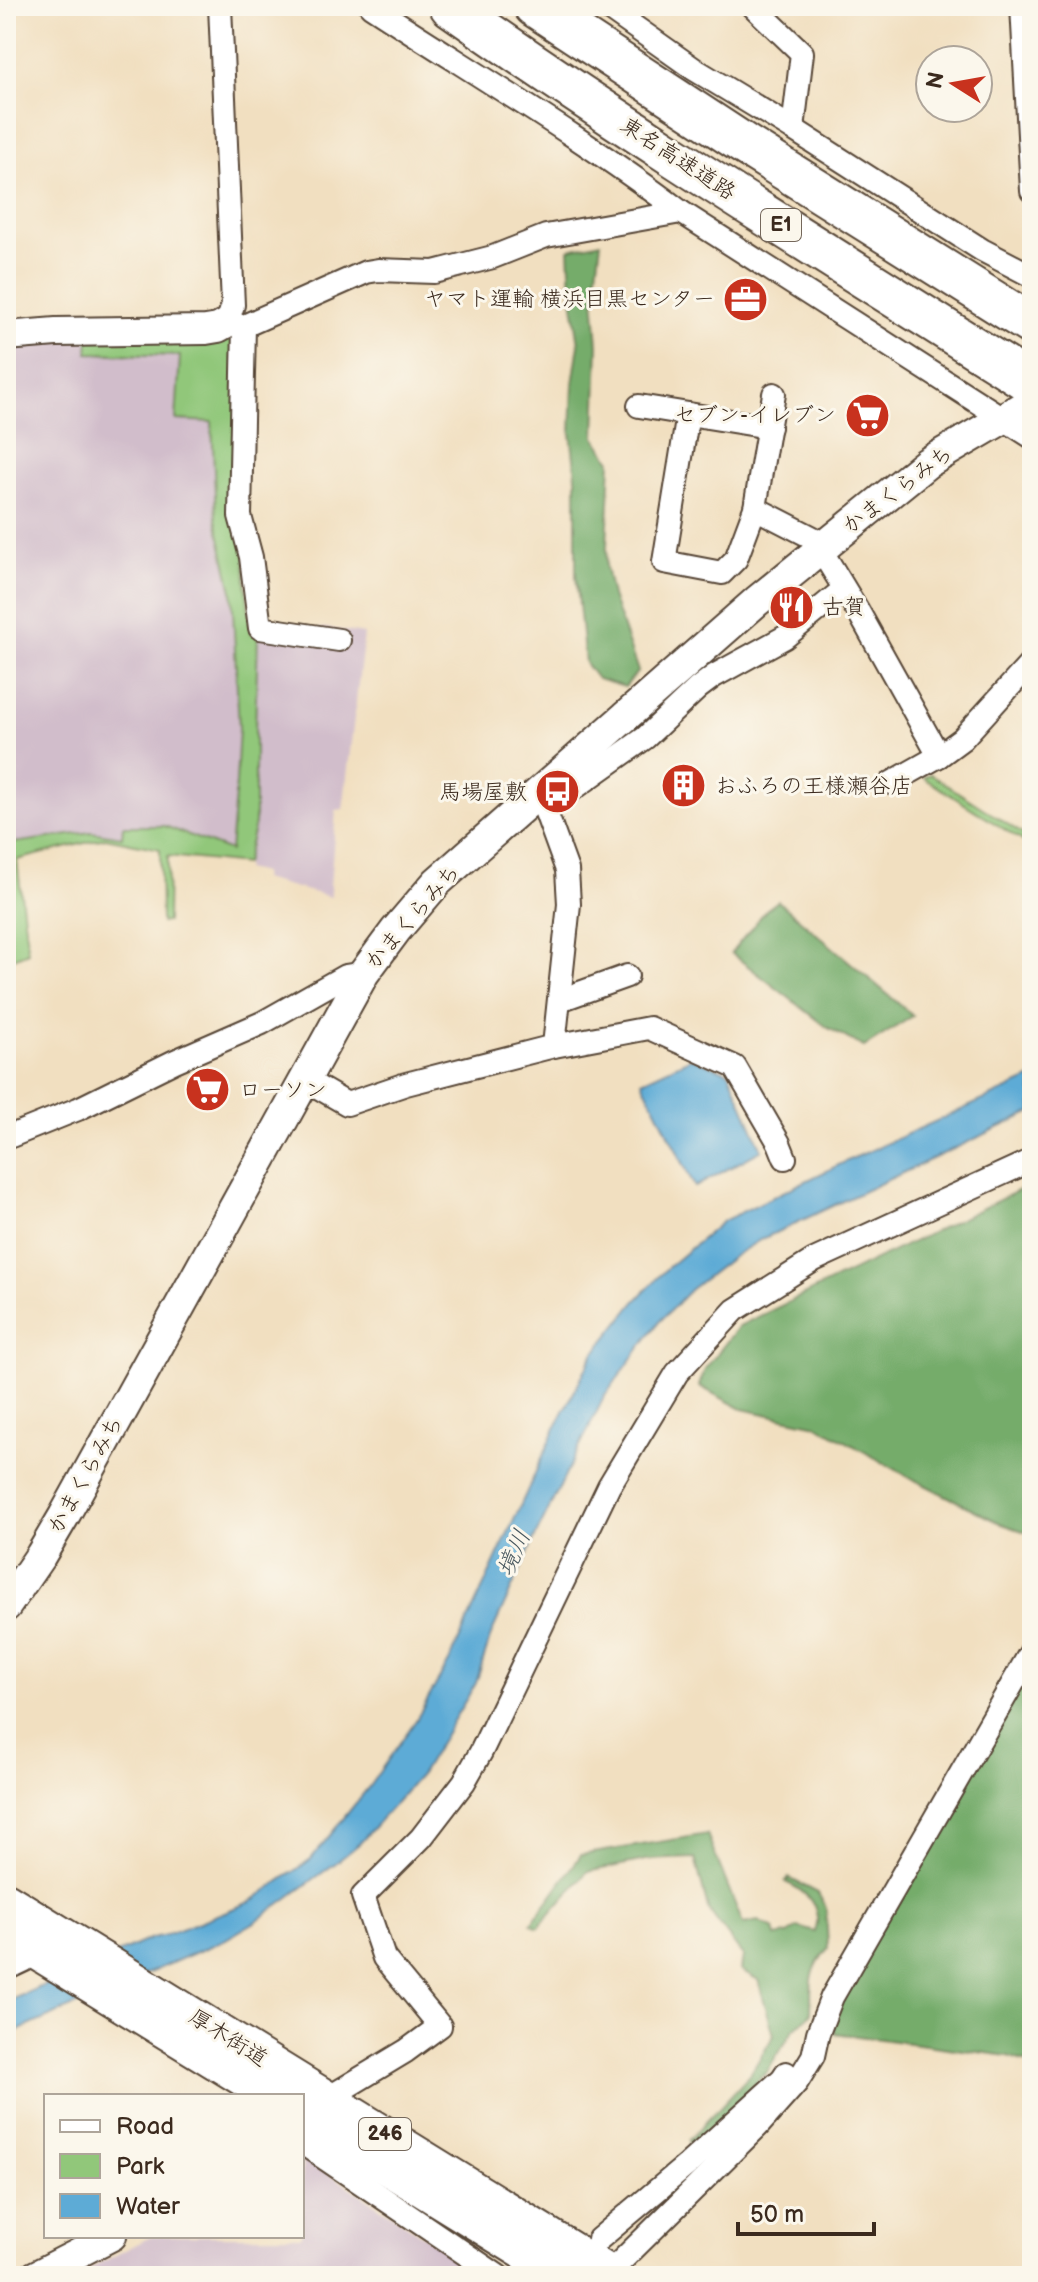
<svg xmlns="http://www.w3.org/2000/svg" width="1038" height="2282" font-family="'Balsamiq Sans','Klee One',sans-serif">
<style>
.industrial{fill:#d1bdcb}
.green{fill:#91c77a;stroke:#66784c;stroke-width:2}
.forest{fill:#74ac6a;stroke:#586b44;stroke-width:2}
.water{fill:#5dabd6;stroke:#4c6a7a;stroke-width:2}
.lines{fill:none;stroke-linecap:round;stroke-linejoin:round}
.minor-casing{stroke:#564536;stroke-width:26}
.tertiary-casing{stroke:#564536;stroke-width:32}
.secondary-casing{stroke:#564536;stroke-width:34}
.trunk-casing{stroke:#564536;stroke-width:40}
.motorway-casing{stroke:#564536;stroke-width:44}
.minor{stroke:#fff;stroke-width:22}
.tertiary{stroke:#fff;stroke-width:28}
.secondary{stroke:#fff;stroke-width:30}
.trunk{stroke:#fff;stroke-width:36}
.motorway{stroke:#fff;stroke-width:40}
.labels{text-anchor:middle;dominant-baseline:central;stroke-width:6;stroke-linejoin:round;paint-order:stroke}
.shield{fill:#fbf7ec;stroke:#75685c;stroke-width:2}
.shield-label{font-size:20px;font-weight:bold;fill:#3b2a1e}
.street-label{font-size:22px;fill:#3b2a1e;stroke:#fbf7ec}
.poi-label{font-size:22px;fill:#3b2a1e;stroke:#fbf7ec;text-anchor:end}
.water-label{font-size:24px;font-style:italic;fill:#47575e;stroke:#fbf7ec}
</style>
<rect width="100%" height="100%" fill="#fbf7ec"/>
<filter id="ink" filterUnits="userSpaceOnUse"><feTurbulence type="fractalNoise" baseFrequency=".0125" numOctaves="2"/><feDisplacementMap in="SourceGraphic" scale="16" xChannelSelector="R" yChannelSelector="G"/><feConvolveMatrix kernelMatrix="1 2 1 2 8 2 1 2 1" color-interpolation-filters="sRGB"/></filter>
<filter id="wash" filterUnits="userSpaceOnUse"><feTurbulence type="fractalNoise" baseFrequency=".006" numOctaves="4" result="noise"/><feDisplacementMap in="SourceGraphic" scale="32" xChannelSelector="R" yChannelSelector="G"/><feGaussianBlur stdDeviation="1.8" result="paint"/><feColorMatrix in="noise" values="0 0 0 0 0 0 0 0 0 0 0 0 0 0 0 0 0 1.4 0 .05"/><feComposite in="paint" operator="in"/></filter>
<g filter="url(#wash)">
<rect width="100%" height="100%" fill="#f1dfc0"/>
<g class="industrial">
<polygon points="89,338 89,353 180,356 176,419 212,422 216,519 232,591 239,728 236,783 230,852 165,826 123,826 123,837 91,832 6,844 6,345"/>
<polygon points="326,628 364,634 343,810 336,810 330,886 331,897 262,879 263,873 245,869 255,824 255,733 258,635"/>
<polygon points="307,2159 485,2276 76,2276 152,2236 302,2236 302,2161"/>
</g>
<g class="green">
<polygon points="236,335 246,582 251,633 258,635 255,733 255,824 245,864 168,856 167,922 161,923 160,849 105,838 17,860 28,952 6,961 6,908 12,898 6,894 6,885 10,878 6,875 6,844 91,832 122,837 123,826 165,826 230,851 236,783 239,728 232,591 216,519 212,422 176,420 180,356 88,353 89,338"/>
<polygon points="930,774 1032,840 1032,847 924,778"/>
</g>
<g class="forest">
<polygon points="601,242 594,296 598,345 595,437 611,461 606,567 612,596 638,671 625,687 597,679 585,663 576,576 576,477 571,433 573,384 579,344 571,291 569,249"/>
<polygon points="778,901 913,1016 864,1047 828,1028 731,953 766,910"/>
<polygon points="1032,1184 1032,1534 1002,1524 909,1477 817,1425 742,1409 699,1386 705,1369 739,1326"/>
<polygon points="1032,1652 1032,2064 1008,2056 835,2033 832,1997"/>
<path d="M707,1834L743,1924L758,1921L774,1929L776,1936L787,1934L798,1927L815,1932C816,1927 818,1923 817,1918C816,1900 800,1888 785,1882L789,1878L818,1893L826,1908L828,1948C807,1974 812,1983 811,2014L794,2029L767,2072L737,2104L690,2146L689,2140L749,2076L774,2035L758,1980L741,1970L743,1956L708,1909L695,1858L646,1860L587,1872L538,1928L531,1924L581,1855Z"/>
</g>
<g class="water">
<polygon points="691,1058 729,1072 762,1150 695,1187 642,1081"/>
<polygon points="1032,1078 1032,1112 760,1240 734,1256 690,1290 659,1322 604,1397 537,1533 492,1632 476,1683 421,1774 360,1843 337,1862 255,1922 224,1940 6,2036 6,2002 152,1938 166,1935 250,1902 311,1859 368,1788 416,1720 450,1660 560,1419 593,1355 635,1302 666,1269 723,1221 845,1162"/>
</g>
</g>
<g filter="url(#ink)">
<g class="lines">
<defs>
<g id="minor">
<polyline points="220,6 233,305 227,323 244,326 366,272 378,270 434,272 493,257 546,236 681,212"/>
<path d="M371,6C475,74 582,137 681,212L1032,437"/>
<polyline points="605,6 694,69 793,129 982,250 1032,276"/>
<polyline points="753,6 802,53 793,129"/>
<polyline points="1022,6 1032,191"/>
<polyline points="244,326 240,516 251,557 260,628 339,640"/>
<polyline points="639,406 769,427"/>
<polyline points="688,414 664,562 722,573 736,559 755,508 774,394"/>
<polyline points="755,508 827,545"/>
<polyline points="821,550 858,611 939,756"/>
<polyline points="891,783 939,756 962,739 1032,662"/>
<polyline points="540,796 567,870 569,904 554,1046"/>
<polyline points="545,809 645,738 698,688 714,676 785,637 844,589"/>
<polyline points="560,1000 627,976"/>
<polyline points="304,1079 347,1104 406,1084 554,1046 649,1028 735,1067 779,1143 785,1158"/>
<polyline points="6,1138 78,1109 175,1061 262,1023 345,976 364,973"/>
<polyline points="6,1969 25,1960"/>
<polyline points="329,2100 338,2092 406,2051 440,2026 384,1958 363,1896 421,1838 464,1782 481,1752 609,1486 677,1373 735,1310 814,1260 1032,1160"/>
<polyline points="302,2143 498,2276"/>
<polyline points="599,2239 687,2165 782,2079 786,2073"/>
<polyline points="609,2273 757,2127 797,2082 813,2056 818,2033 832,1997 1032,1650"/>
</g>
<g id="tertiary">
<polyline points="6,336 56,332 206,330 218,328 227,323"/>
<polyline points="34,2276 112,2236"/>
</g>
<polyline id="secondary" points="6,1606 41,1555 64,1516 364,973 396,930 437,882 757,601 927,463 1026,405"/>
<g id="trunk">
<polyline points="6,1901 613,2276"/>
<polyline points="6,1932 273,2096"/>
<polyline points="302,2114 564,2276"/>
</g>
<g id="motorway">
<path d="M450,6C639,139 837,260 1032,384"/>
<polyline points="534,6 747,146 1032,325"/>
</g>
</defs>
<use href="#minor" class="minor-casing"/>
<use href="#tertiary" class="tertiary-casing"/>
<use href="#secondary" class="secondary-casing"/>
<use href="#trunk" class="trunk-casing"/>
<use href="#motorway" class="motorway-casing"/>
<use href="#minor" class="minor"/>
<use href="#tertiary" class="tertiary"/>
<use href="#secondary" class="secondary"/>
<use href="#trunk" class="trunk"/>
<use href="#motorway" class="motorway"/>
</g>
</g>
<defs>
<symbol id="office-disc" viewBox="-11 -11 22 22"><circle r="9.5" fill="#c8321e" stroke="#fbf7ec"/><path d="M-6-3h4V-5.5h4V-3h4V5H-6ZM-1-4.5V-3h2v-1.5ZM-6 0V1H6V0Z" fill="#fff"/></symbol>
<symbol id="supermarket-disc" viewBox="-11 -11 22 22"><circle r="9.5" fill="#c8321e" stroke="#fbf7ec"/><path d="M-6-5.5h2.5l.6 2H6L4.5 2H-2.5L-4.4-4H-6ZM-1.5 3.2a1.3 1.3 0 1 0 .1 0ZM3 3.2a1.3 1.3 0 1 0 .1 0Z" fill="#fff"/></symbol>
<symbol id="restaurant-disc" viewBox="-11 -11 22 22"><circle r="9.5" fill="#c8321e" stroke="#fbf7ec"/><path d="M-5-6h1v4h1v-4h1v4h1v-4h1v5L-1.5 .5V6h-2V.5L-5-1ZM5-6V6H3V1.5H1.5Q1.5-4 5-6Z" fill="#fff"/></symbol>
<symbol id="building-disc" viewBox="-11 -11 22 22"><circle r="9.5" fill="#c8321e" stroke="#fbf7ec"/><path d="M-4-6H4V6H1V3H-1V6H-4ZM-2.5-4.3h1.7v1.8h-1.7ZM.8-4.3h1.7v1.8H.8ZM-2.5-1h1.7V.8h-1.7ZM.8-1h1.7V.8H.8Z" fill="#fff"/></symbol>
<symbol id="bus-disc" viewBox="-11 -11 22 22"><circle r="9.5" fill="#c8321e" stroke="#fbf7ec"/><path d="M-5-6H5V4H4V6H2V4H-2V6H-4V4H-5ZM-3.5-4V0h7V-4ZM-3.5 1.2v1.5H-2V1.2ZM2 1.2v1.5H3.5V1.2Z" fill="#fff"/></symbol>
</defs>
<g fill-rule="evenodd">
<use href="#office-disc" x="720" y="274" width="51" height="51"/>
<use href="#supermarket-disc" x="842" y="390" width="51" height="51"/>
<use href="#restaurant-disc" x="766" y="582" width="51" height="51"/>
<use href="#building-disc" x="658" y="760" width="51" height="51"/>
<use href="#bus-disc" x="532" y="766" width="51" height="51"/>
<use href="#supermarket-disc" x="182" y="1064" width="51" height="51"/>
</g>
<g class="labels">
<g class="shield">
<rect x="761" y="209" width="40" height="32" rx="6"/>
<rect x="359" y="2118" width="52" height="32" rx="6"/>
</g>
<g class="shield-label">
<text x="781" y="225">E1</text>
<text x="385" y="2134">246</text>
</g>
<g class="street-label">
<text transform="translate(678 159) rotate(33)">東名高速道路</text>
<text transform="translate(898 490) rotate(-37)">かまくらみち</text>
<text transform="translate(413 917) rotate(-49)">かまくらみち</text>
<text transform="translate(86 1475) rotate(-61)">かまくらみち</text>
<text transform="translate(228 2038) rotate(32)">厚木街道</text>
</g>
<g class="poi-label">
<text x="715" y="299">ヤマト運輸 横浜目黒センター</text>
<text x="836" y="415">セブン-イレブン</text>
<text x="822" y="607" text-anchor="start">古賀</text>
<text x="715" y="786" text-anchor="start">おふろの王様瀬谷店</text>
<text x="527" y="792">馬場屋敷</text>
<text x="239" y="1090" text-anchor="start">ローソン</text>
</g>
<g class="water-label">
<text transform="translate(514 1553) rotate(-66)">境川</text>
</g>
</g>
<rect width="1038" height="2282" fill="none" stroke="#fbf7ec" stroke-width="32"/>
<rect x="44" y="2094" width="260" height="144" fill="#fbf7ec" stroke="#aea59a" stroke-width="2"/>
<rect x="60" y="2120" width="40" height="12" fill="#ffffff" stroke="#aea59a" stroke-width="2"/>
<text x="116" y="2134" font-size="24" fill="#3b2a1e">Road</text>
<rect x="60" y="2154" width="40" height="24" fill="#91c77a" stroke="#aea59a" stroke-width="2"/>
<text x="116" y="2174" font-size="24" fill="#3b2a1e">Park</text>
<rect x="60" y="2194" width="40" height="24" fill="#5dabd6" stroke="#aea59a" stroke-width="2"/>
<text x="116" y="2214" font-size="24" fill="#3b2a1e">Water</text>
<g transform="translate(954 84) rotate(281)"><circle r="38" fill="#fbf7ec" stroke="#aea59a" stroke-width="2"/>
<path d="M0-6L14 30L0 20L-14 30Z" fill="#c8321e"/>
<text y="-12" font-size="22" font-weight="bold" text-anchor="middle" fill="#3b2a1e">N</text>
</g>
<path d="M738 2222v12h136v-12" fill="none" stroke="#3b2a1e" stroke-width="4"/>
<text x="750" y="2222" font-size="24" fill="#3b2a1e" stroke="#fbf7ec" stroke-width="6" paint-order="stroke">50 m</text>
</svg>
